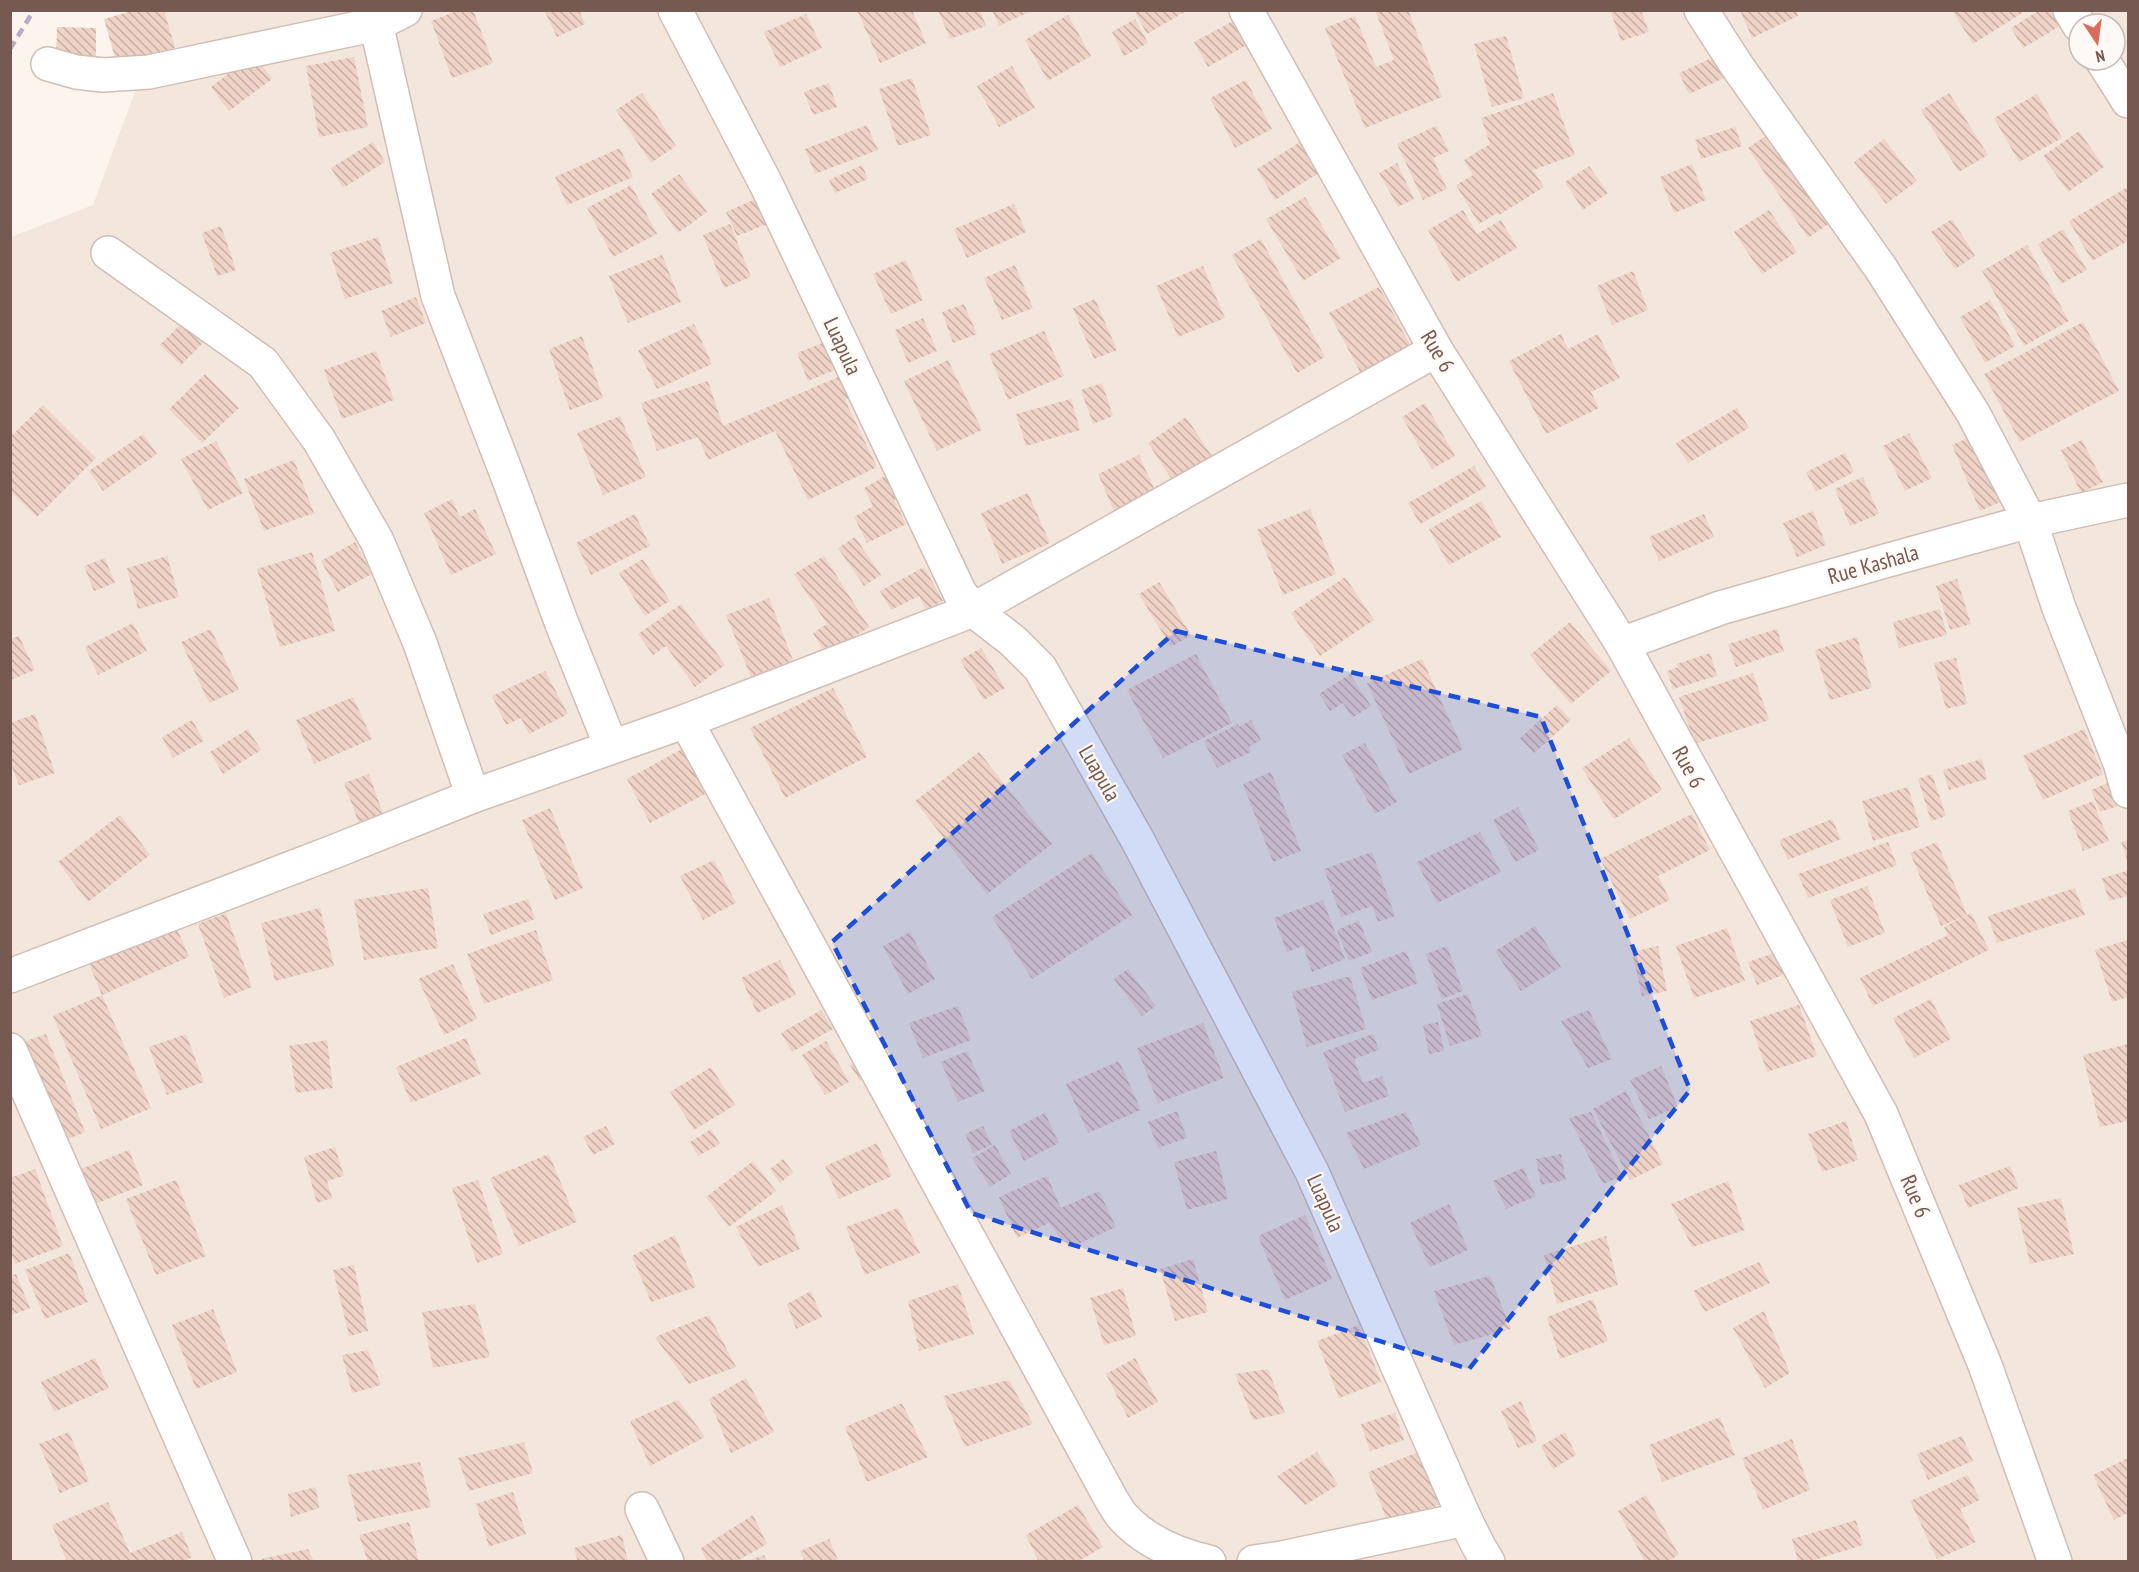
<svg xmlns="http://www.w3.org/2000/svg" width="2139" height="1572" font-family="'PT Sans Narrow',sans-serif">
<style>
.residential{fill:#f3e6dc;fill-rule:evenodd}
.building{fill:url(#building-back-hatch)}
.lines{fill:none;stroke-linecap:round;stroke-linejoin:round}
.minor-casing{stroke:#d0beb5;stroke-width:36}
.minor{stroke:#fff;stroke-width:33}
.rail{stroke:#b7abc6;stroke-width:4.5;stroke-dasharray:9 6;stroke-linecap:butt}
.marked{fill:#1d4ed8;fill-opacity:0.2;stroke:#1d4ed8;stroke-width:4.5;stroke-dasharray:12 8;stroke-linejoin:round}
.labels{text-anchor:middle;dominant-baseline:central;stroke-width:4.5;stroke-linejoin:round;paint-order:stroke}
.street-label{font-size:22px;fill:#765a51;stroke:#fef9f4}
</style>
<defs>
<pattern id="building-back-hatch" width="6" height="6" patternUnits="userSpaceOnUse" patternTransform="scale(1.5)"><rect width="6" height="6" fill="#efd3c7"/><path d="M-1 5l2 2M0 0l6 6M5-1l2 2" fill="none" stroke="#c6aea4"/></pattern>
</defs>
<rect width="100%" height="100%" fill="#fcf5ed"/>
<path class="residential" d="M165,11H2128V1561L11,1562V237L93,205ZM2079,24H2115V60H2079Z"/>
<g class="building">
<polygon points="135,10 164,10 175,48 117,65 104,19"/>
<polygon points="459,10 473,10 493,63 452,78 431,21"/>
<polygon points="544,10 579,10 585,24 557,37"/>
<polygon points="857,10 912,10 926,43 880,63"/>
<polygon points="938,10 980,10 986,26 950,39"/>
<polygon points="992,10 1033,10 999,26"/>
<polygon points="1134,10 1188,10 1147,34"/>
<polygon points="1375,10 1408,10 1442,97 1365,128 1325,28 1355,16 1376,67 1394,60"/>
<polygon points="1610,10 1641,10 1649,32 1621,41"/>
<polygon points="1740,10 1796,10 1798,16 1752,38"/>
<polygon points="1952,10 2027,10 1973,44"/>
<polygon points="2040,10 2050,10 2060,26 2023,48 2011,28"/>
<polygon points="806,14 822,48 780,67 764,32"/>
<polygon points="1068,15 1091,56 1048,81 1025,40"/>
<polygon points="1135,19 1148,43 1124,56 1112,32"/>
<polygon points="1237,19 1250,43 1208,67 1194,42"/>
<polygon points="57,27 96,28 96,57 56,57"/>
<polygon points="1506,36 1524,98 1492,107 1474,44"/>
<polygon points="1723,53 1733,74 1689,94 1679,73"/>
<polygon points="254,54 272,79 229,111 211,87"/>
<polygon points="354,57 368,127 319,137 306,66"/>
<polygon points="1012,66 1035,108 999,127 977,86"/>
<polygon points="912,78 931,135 898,146 879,89"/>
<polygon points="1246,80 1272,129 1235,148 1210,98"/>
<polygon points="829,83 837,107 813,115 804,92"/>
<polygon points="642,93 676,146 651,163 616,110"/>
<polygon points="1553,93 1575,155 1533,170 1544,187 1499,215 1497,213 1479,224 1456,185 1473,175 1464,160 1490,144 1481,118"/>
<polygon points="1949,93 1988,155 1959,172 1921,110"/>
<polygon points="2037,94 2062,138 2019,162 1994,118"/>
<polygon points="867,125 878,150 815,174 805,149"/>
<polygon points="1436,126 1449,151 1433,158 1447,189 1423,200 1397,144"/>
<polygon points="1735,127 1742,146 1701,159 1695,140"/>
<polygon points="1773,131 1833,221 1808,238 1748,148"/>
<polygon points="2079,131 2104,167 2068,192 2043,156"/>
<polygon points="1305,139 1324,170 1275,200 1257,169"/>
<polygon points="1884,139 1917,181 1886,204 1854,162"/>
<polygon points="373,142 385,162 343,188 331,168"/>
<polygon points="620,148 633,177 567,205 555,177"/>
<polygon points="1397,163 1414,199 1398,207 1379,173"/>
<polygon points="1692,164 1706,200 1674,213 1660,177"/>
<polygon points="862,165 868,179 835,193 829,180"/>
<polygon points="1589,166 1608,193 1583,210 1565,182"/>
<polygon points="679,174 707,212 678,233 651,194"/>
<polygon points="631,185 657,234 613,257 587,208"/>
<polygon points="2128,187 2128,241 2092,261 2069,221"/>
<polygon points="760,197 770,223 737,236 726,212"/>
<polygon points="1305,197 1341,258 1303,281 1266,219"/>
<polygon points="1014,204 1026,232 967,258 954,229"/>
<polygon points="1463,210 1477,234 1501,220 1517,248 1457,282 1428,230"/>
<polygon points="1769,210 1797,252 1762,274 1734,232"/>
<polygon points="1952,219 1975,256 1955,269 1931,232"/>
<polygon points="730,224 751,277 724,288 703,235"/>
<polygon points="221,226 236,270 217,276 202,233"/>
<polygon points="2063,229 2087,270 2061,284 2038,244"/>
<polygon points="378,237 393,283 345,299 330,253"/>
<polygon points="1261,239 1325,357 1297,373 1232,255"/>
<polygon points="2027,245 2069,321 2024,346 1982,271"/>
<polygon points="662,255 681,302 628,323 609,276"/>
<polygon points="906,260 923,300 891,314 873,274"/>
<polygon points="1015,265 1033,308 1002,320 984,278"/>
<polygon points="1203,266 1225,318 1178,337 1156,286"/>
<polygon points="1633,271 1648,310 1612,325 1597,286"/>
<polygon points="1379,287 1417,358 1367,385 1329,313"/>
<polygon points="416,297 426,323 391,337 381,311"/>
<polygon points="1095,299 1117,350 1094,359 1073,308"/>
<polygon points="1990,300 2015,346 1985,363 1960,317"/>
<polygon points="964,304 977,334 953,343 942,312"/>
<polygon points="187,318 207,339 181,365 160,345"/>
<polygon points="923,318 937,351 908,363 895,330"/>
<polygon points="2083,322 2119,391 2020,442 1984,374"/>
<polygon points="694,324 712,364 657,389 638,350"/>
<polygon points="1044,331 1064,376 1008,400 989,354"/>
<polygon points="1561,334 1568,349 1598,334 1620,378 1591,392 1599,408 1546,434 1509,361"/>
<polygon points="582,336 603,398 570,410 549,349"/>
<polygon points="825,342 837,369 808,381 797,353"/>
<polygon points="376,351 394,400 342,419 324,370"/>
<polygon points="948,360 982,430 937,451 904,381"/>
<polygon points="205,374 239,408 202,443 169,409"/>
<polygon points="845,374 855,396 845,400 877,467 808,500 775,431 708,460 698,437 657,451 641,403 708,381 723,426"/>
<polygon points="1102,383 1113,416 1093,424 1081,390"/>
<polygon points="1071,399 1080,430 1026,446 1016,414"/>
<polygon points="1425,403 1455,456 1432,469 1402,417"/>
<polygon points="43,405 96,458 37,517 10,491 10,437"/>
<polygon points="1737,408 1749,428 1688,463 1676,443"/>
<polygon points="620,416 646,477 603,495 577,433"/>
<polygon points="1186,417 1215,461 1176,486 1148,443"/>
<polygon points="1909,433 1932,478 1905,491 1883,446"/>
<polygon points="143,434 157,454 103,491 89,471"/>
<polygon points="1977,434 2005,500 1980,511 1952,445"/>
<polygon points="2082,440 2103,482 2081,493 2061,450"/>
<polygon points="216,441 243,493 208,510 181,459"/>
<polygon points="1845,453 1854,472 1816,492 1806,472"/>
<polygon points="1139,455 1157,495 1115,513 1098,474"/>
<polygon points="294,460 314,513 264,531 244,479"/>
<polygon points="1474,466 1486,487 1420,524 1408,503"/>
<polygon points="887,475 899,497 894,500 906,524 867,543 854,517 873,506 864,488"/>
<polygon points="1863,477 1879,514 1850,526 1835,489"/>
<polygon points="1028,493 1050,543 1002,564 981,513"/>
<polygon points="452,499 460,517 475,509 496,554 451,575 424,513"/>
<polygon points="1481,501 1501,537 1449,565 1429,529"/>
<polygon points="1310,509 1336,574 1283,595 1257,530"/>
<polygon points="1813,511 1826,545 1797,557 1783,523"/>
<polygon points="635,514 650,546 591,575 576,543"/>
<polygon points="1704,514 1714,537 1659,561 1649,537"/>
<polygon points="855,537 881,575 864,586 838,548"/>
<polygon points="355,542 372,574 338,592 321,561"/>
<polygon points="312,552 335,631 280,647 257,569"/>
<polygon points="167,556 179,597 138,609 127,568"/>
<polygon points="824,556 869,627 826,655 813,633 827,624 794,574"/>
<polygon points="105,558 115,583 94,591 84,566"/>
<polygon points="643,559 670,601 645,616 619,573"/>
<polygon points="924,567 943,601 926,610 919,596 891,610 880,591"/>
<polygon points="1345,577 1374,620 1320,656 1291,613"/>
<polygon points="1957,579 1971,624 1950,630 1936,586"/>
<polygon points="1159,582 1191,635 1171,647 1139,594"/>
<polygon points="769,598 793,660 751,677 726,615"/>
<polygon points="681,604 725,665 695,687 666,646 653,655 638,634"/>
<polygon points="1940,609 1947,635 1899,648 1893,622"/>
<polygon points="1570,622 1611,671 1571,704 1530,655"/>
<polygon points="133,623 147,651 98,675 85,647"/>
<polygon points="211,629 239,690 209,703 181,642"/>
<polygon points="1777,629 1784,651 1736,667 1728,644"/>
<polygon points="19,636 35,670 10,680 10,639"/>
<polygon points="1857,637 1872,688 1830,700 1815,650"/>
<polygon points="981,648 1005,688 984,700 960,660"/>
<polygon points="1710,653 1717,676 1673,689 1667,671 1678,667 1677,664"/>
<polygon points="1196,654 1232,723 1163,758 1127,690"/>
<polygon points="1956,658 1967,704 1946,709 1934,663"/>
<polygon points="1422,659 1463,749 1409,774 1367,683"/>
<polygon points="545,671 568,714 529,734 521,718 506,725 492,696"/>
<polygon points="1753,673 1769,720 1695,744 1679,697"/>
<polygon points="1350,674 1371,706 1352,718 1343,703 1330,711 1319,694"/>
<polygon points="833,688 867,757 785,798 750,728"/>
<polygon points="353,697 372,739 314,764 296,720"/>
<polygon points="1557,705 1571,720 1534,753 1520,738"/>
<polygon points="35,714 55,773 19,785 10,762 10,723"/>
<polygon points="192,720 204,741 173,758 162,737"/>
<polygon points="1251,720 1261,740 1249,747 1251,752 1217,768 1204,741 1238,724 1239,727"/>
<polygon points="248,729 261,750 223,774 210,752"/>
<polygon points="2084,729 2103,774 2043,800 2023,756"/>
<polygon points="1629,738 1662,790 1614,819 1582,768"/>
<polygon points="1365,743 1397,802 1375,814 1342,755"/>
<polygon points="682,749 705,794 650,823 627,779"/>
<polygon points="979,752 1052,844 987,894 915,801"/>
<polygon points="1982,759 1987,779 1949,790 1943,770"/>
<polygon points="1271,772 1301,851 1273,862 1243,784"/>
<polygon points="369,774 384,817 360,826 344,783"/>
<polygon points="1932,774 1946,816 1931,821 1918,779"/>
<polygon points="2115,780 2124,804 2100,812 2091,790"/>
<polygon points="1908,787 1920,827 1873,841 1862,801"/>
<polygon points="2093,801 2109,841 2083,851 2068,811"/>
<polygon points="1518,807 1539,850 1515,862 1493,820"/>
<polygon points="550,808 583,888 555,900 522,820"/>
<polygon points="1692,814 1710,850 1658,876 1670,900 1630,919 1600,859"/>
<polygon points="120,815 150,855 88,902 58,862"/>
<polygon points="1832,819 1841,839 1788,860 1779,840"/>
<polygon points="1480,832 1501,872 1437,903 1417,862"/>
<polygon points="2128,840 2128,863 2121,842"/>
<polygon points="1888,842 1897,865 1808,898 1798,874"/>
<polygon points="1937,842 1967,915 1971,913 1989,950 1873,1006 1860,978 1948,935 1944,927 1965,916 1941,926 1910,853"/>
<polygon points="1372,852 1395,916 1378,922 1372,906 1341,917 1324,869"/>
<polygon points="1092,853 1132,915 1032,979 992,917"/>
<polygon points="714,860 736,903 703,920 680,876"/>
<polygon points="2127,871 2128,896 2109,901 2102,878"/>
<polygon points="1867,886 1885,933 1848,947 1830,900"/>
<polygon points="428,888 438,948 364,960 354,900"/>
<polygon points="2075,888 2085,915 1997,943 1988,916"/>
<polygon points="528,899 535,919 491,935 483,914"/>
<polygon points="1323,900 1345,959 1312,972 1303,946 1287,952 1274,918"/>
<polygon points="320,908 334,966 275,981 261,923"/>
<polygon points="226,913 252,987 224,998 198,924"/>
<polygon points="1359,921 1372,952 1349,961 1337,930"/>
<polygon points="175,924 189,957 102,995 88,962"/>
<polygon points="1535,926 1561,967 1521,991 1495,951"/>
<polygon points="1727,928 1745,981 1694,998 1676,946"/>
<polygon points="536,930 553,980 484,1004 467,954"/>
<polygon points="910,932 935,979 908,994 883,946"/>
<polygon points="2128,940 2128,997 2112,1002 2095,950"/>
<polygon points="1447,946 1463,991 1442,999 1426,954"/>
<polygon points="1658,946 1667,991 1642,996 1632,952"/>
<polygon points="1788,948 1796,970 1757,985 1748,962"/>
<polygon points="1406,951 1418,983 1372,1000 1360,968"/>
<polygon points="780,960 796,995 757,1013 741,978"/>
<polygon points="453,964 477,1019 444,1035 418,979"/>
<polygon points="1128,969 1156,1006 1142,1016 1114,979"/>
<polygon points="1350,976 1366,1029 1307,1047 1292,992"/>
<polygon points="1468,994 1482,1036 1450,1046 1437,1004"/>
<polygon points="102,995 151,1108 101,1129 53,1016"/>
<polygon points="1931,999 1951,1039 1914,1058 1893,1018"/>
<polygon points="1799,1005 1817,1056 1767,1072 1750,1021"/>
<polygon points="958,1006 971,1040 923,1058 909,1023"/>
<polygon points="821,1010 833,1029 792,1052 781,1033"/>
<polygon points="1589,1010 1612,1059 1588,1068 1561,1021"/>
<polygon points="1438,1022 1444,1051 1429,1054 1423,1025"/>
<polygon points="1203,1023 1224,1078 1158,1103 1137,1048"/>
<polygon points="46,1034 85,1132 61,1142 21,1043"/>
<polygon points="186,1034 204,1082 167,1095 149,1047"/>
<polygon points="1373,1034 1379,1050 1354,1059 1363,1083 1382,1076 1389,1096 1345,1112 1323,1052"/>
<polygon points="466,1038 481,1074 411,1103 396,1067"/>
<polygon points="327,1040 333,1088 296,1093 289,1046"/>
<polygon points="826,1041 849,1082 825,1095 802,1055"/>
<polygon points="2128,1044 2128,1121 2100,1127 2083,1055"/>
<polygon points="967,1051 985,1091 958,1102 941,1062"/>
<polygon points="864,1057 874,1073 860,1081 850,1065"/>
<polygon points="1119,1061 1141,1110 1088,1133 1066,1084"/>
<polygon points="1661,1066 1678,1107 1649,1119 1630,1080"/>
<polygon points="711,1067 735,1105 694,1130 670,1092"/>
<polygon points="1626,1091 1663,1164 1630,1180 1593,1109"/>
<polygon points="1177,1111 1187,1138 1158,1148 1148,1122"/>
<polygon points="1406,1112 1421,1145 1364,1169 1346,1133"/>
<polygon points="1591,1112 1622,1176 1603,1184 1569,1118"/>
<polygon points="1045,1113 1059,1143 1024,1161 1009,1131"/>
<polygon points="1846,1121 1858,1160 1822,1172 1808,1134"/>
<polygon points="606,1126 615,1144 593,1155 583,1137"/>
<polygon points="983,1126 992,1145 973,1153 965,1134"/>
<polygon points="711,1129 720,1144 698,1156 690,1142"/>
<polygon points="877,1143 892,1176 839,1199 825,1166"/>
<polygon points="995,1145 1011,1174 990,1187 972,1158"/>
<polygon points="335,1147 344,1176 327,1181 332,1198 317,1203 304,1157"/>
<polygon points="129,1150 143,1185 90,1206 76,1171"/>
<polygon points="1216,1151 1228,1199 1187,1210 1174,1162"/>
<polygon points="549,1154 577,1222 519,1246 490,1178"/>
<polygon points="1561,1154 1566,1180 1541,1185 1536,1159"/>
<polygon points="783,1159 793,1172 780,1183 770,1169"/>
<polygon points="753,1161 776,1191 729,1227 706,1197"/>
<polygon points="2010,1166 2019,1188 1968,1208 1959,1185"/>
<polygon points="1523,1168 1536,1196 1506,1209 1493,1181"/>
<polygon points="35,1169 63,1246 15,1264 10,1252 10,1178"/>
<polygon points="1047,1176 1061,1208 1099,1191 1116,1227 1069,1248 1049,1223 1017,1238 999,1197"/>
<polygon points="176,1180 206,1256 156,1275 126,1199"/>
<polygon points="478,1180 503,1254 477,1263 452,1188"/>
<polygon points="1728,1181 1745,1230 1692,1247 1671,1204"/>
<polygon points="2061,1198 2074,1254 2030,1264 2017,1208"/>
<polygon points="1449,1204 1468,1250 1430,1267 1410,1223"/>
<polygon points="782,1205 800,1249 758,1267 736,1227"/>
<polygon points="898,1208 920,1253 865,1275 846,1227"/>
<polygon points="1305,1215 1332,1279 1285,1300 1258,1236"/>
<polygon points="675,1235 696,1287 651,1302 632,1256"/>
<polygon points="1606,1236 1618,1285 1557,1304 1544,1255"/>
<polygon points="69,1253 88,1302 45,1319 25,1270"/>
<polygon points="1193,1259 1208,1312 1175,1321 1160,1269"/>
<polygon points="1759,1262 1770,1283 1705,1312 1693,1291"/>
<polygon points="354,1265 368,1331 349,1336 333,1270"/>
<polygon points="16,1274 30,1308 10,1316 10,1276"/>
<polygon points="1490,1276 1511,1329 1454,1345 1434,1291"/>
<polygon points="958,1284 974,1334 919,1351 908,1301"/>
<polygon points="1123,1288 1136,1336 1104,1345 1090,1298"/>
<polygon points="811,1291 822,1317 796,1329 787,1304"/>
<polygon points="1593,1299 1608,1341 1560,1359 1547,1317"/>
<polygon points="475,1304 490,1357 433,1368 422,1312"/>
<polygon points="213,1309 237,1372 196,1389 172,1325"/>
<polygon points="1764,1311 1790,1373 1765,1388 1733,1328"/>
<polygon points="709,1315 736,1367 689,1384 655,1337"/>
<polygon points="1359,1325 1381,1382 1339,1398 1317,1341"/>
<polygon points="368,1350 381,1385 352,1393 342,1355"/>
<polygon points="95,1358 109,1388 54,1412 41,1382"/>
<polygon points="1135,1358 1158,1402 1128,1418 1106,1374"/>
<polygon points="1268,1369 1285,1413 1253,1420 1235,1374"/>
<polygon points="746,1378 774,1432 731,1453 709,1399"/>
<polygon points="1009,1380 1033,1424 965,1447 943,1396"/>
<polygon points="678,1400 705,1437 650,1466 630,1421"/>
<polygon points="1521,1401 1537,1441 1518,1448 1501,1411"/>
<polygon points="902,1403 928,1457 867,1482 845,1427"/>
<polygon points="1395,1413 1404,1440 1370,1451 1361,1424"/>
<polygon points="1720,1417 1735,1455 1662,1482 1649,1445"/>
<polygon points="69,1432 89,1481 60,1493 39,1444"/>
<polygon points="1565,1432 1576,1455 1553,1469 1541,1446"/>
<polygon points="1962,1436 1973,1461 1928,1480 1917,1454"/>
<polygon points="1792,1439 1810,1490 1763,1510 1742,1458"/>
<polygon points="524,1442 533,1473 469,1491 458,1458"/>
<polygon points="1317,1452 1338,1485 1305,1505 1277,1476"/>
<polygon points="1418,1452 1439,1505 1389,1525 1368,1472"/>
<polygon points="2128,1458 2128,1513 2114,1520 2093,1475"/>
<polygon points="420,1462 431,1507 358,1522 347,1475"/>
<polygon points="1968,1475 1980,1500 1960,1509 1976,1542 1937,1559 1910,1501"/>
<polygon points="316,1487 319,1508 291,1517 288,1494"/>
<polygon points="513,1492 526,1534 489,1547 476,1504"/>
<polygon points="1646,1495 1679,1555 1666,1562 1645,1562 1618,1511"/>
<polygon points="108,1502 130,1553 182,1532 192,1557 182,1562 67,1562 52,1525"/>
<polygon points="1078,1505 1103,1547 1077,1562 1039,1562 1026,1535"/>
<polygon points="753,1515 767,1544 735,1562 707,1562 701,1548"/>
<polygon points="1856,1520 1863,1545 1808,1562 1798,1562 1792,1539"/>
<polygon points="409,1522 419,1562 368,1562 359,1535"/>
<polygon points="622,1535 628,1562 578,1562 574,1548"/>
<polygon points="829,1539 839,1562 805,1562 800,1551"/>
<polygon points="308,1549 314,1562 262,1562 261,1559"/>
<polygon points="764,1555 767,1562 747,1562 747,1561"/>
</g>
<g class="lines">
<defs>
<g id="minor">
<polyline points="373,10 438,296 508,477 562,624 611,746"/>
<polyline points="675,10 766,184 960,593 973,610 1013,641 1040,668 1137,839 1312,1172 1465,1519 1479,1547 1488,1562"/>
<polyline points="1246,10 1436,350 1622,644 1881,1114 1985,1365 2055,1562"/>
<polyline points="1701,10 1737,66 1880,267 1973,413 2030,521 2059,608 2120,763 2128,791"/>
<polyline points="2070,10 2079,25"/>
<polyline points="2102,60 2128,101"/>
<polyline points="48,64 76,72 103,75 149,72 377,24 405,10"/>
<polyline points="108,253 263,363 319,440 377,541 420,643 473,796"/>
<polyline points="1622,644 1720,608 1885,561 2030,521 2128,500"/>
<path d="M686,721L1110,1497C1114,1504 1118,1511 1123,1517C1145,1541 1178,1555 1209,1562"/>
<polyline points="10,976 333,852 473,796 686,721 973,610 1436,350"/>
<polyline points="10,1050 235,1562"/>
<polyline points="642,1509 667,1562"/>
<polyline points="1254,1562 1282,1558 1465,1519"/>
</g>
</defs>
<use href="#minor" class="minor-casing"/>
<use href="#minor" class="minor"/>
<polyline class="rail" points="10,49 34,10"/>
</g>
<path class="marked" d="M1176,631L1541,717L1690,1090L1469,1369L971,1213L832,942Z"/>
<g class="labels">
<g class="street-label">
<text transform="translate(843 346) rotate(65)">Luapula</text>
<text transform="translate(1438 351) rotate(59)">Rue 6</text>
<text transform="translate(1873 564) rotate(-16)">Rue Kashala</text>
<text transform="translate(1689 767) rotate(61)">Rue 6</text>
<text transform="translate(1100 773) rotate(60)">Luapula</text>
<text transform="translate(1916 1196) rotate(67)">Rue 6</text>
<text transform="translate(1326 1203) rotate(66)">Luapula</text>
</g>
</g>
<rect width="2139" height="1572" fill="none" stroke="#765a51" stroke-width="24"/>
<g transform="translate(2097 42) rotate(167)"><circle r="28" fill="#fef9f4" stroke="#c8b9b3" stroke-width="1.5"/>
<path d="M0-4.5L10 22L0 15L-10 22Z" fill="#db6d5d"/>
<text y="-9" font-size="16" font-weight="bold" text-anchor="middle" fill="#765a51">N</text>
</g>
</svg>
